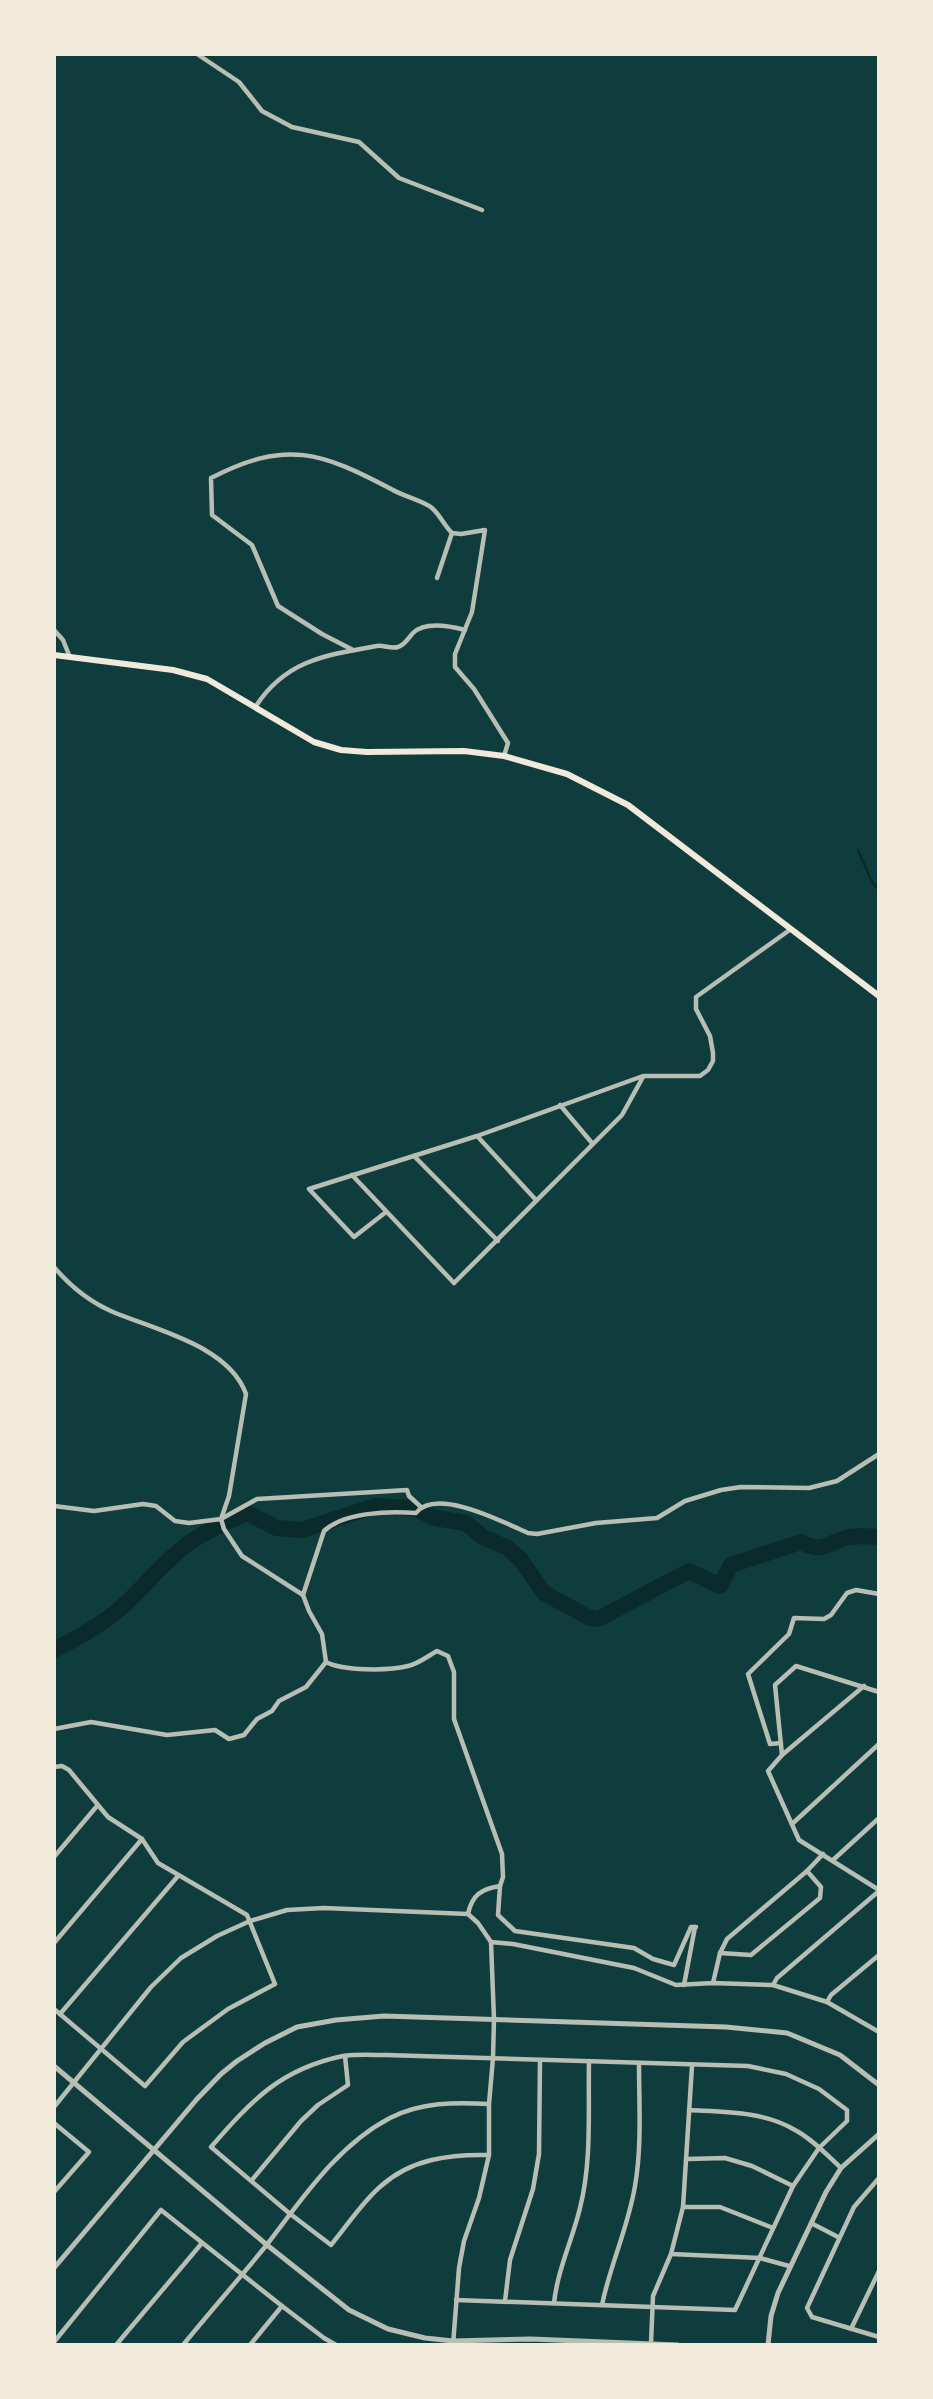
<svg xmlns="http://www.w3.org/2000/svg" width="933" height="2399" font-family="'Noto Sans',sans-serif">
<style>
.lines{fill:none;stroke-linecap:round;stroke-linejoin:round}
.stream{stroke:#0a2a2b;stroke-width:2.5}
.river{stroke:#0a2a2b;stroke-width:16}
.minor{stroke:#b8beb3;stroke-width:4.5}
.tertiary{stroke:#b8beb3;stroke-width:5}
.secondary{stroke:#f1e9da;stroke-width:6}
</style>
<rect width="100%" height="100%" fill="#0f3d3e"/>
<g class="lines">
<polyline class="stream" points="858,850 872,882 879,890"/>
<path class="river" d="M54,1650C78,1638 103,1624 123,1606C145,1586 164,1561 189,1543C207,1530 227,1522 247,1513L277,1528L302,1530L375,1506L414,1508L435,1518L466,1523L483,1537L508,1548L521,1560L544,1593L590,1618L598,1619L689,1571L720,1586L731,1565L801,1542C825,1555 828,1541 850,1537C859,1535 870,1537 879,1537"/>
<g class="minor">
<polyline points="197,54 239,82 262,111 292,127 359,142 399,178 482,210"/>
<polyline points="437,578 452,533"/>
<polyline points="54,630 63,640 69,655"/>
<path d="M353,650L322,634L278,606L252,545L212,515L211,478C287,439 321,452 393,490C403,496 424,501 432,508C440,515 444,525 452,533L461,534L485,530L472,612L455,654V667L474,689L508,743L504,756"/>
<path d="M256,706C286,660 326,655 377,646C384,645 391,649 398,647C406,644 408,638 413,633C425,621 450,626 465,630"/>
<polyline points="560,1105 592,1143"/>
<polyline points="478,1137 536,1200"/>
<polyline points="414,1156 498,1241"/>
<polyline points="352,1175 454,1283 622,1115 643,1077"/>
<polyline points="386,1212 354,1237 309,1189 477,1136 643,1076 700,1076 708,1070 713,1061 713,1053 710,1036 696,1009 696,997 791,929"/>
<path d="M54,1267C70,1286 90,1302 113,1312C156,1330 229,1346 246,1394L229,1496L221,1519L224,1529L242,1556L303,1595L309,1611L322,1634L326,1662C343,1671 388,1671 408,1666C418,1664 428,1656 437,1651L448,1656L454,1672V1719L502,1854L503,1877L500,1886C481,1889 472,1895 468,1914"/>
<polyline points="54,1506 94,1511 143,1504 156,1506 175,1521 189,1523 221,1519 257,1499 407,1490 409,1496 421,1507"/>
<path d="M303,1595L324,1531C344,1512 389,1511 416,1513C436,1487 503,1522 528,1533L537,1534L596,1523L657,1518L685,1501L721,1490L741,1487L809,1488L837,1481L879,1454"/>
<polyline points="864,1686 782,1755 768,1771 799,1840 879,1890"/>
<polyline points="54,1729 91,1722 167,1735 215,1730 229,1739 244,1735 257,1719 272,1711 279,1701 306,1687 326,1662"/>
<polyline points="781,1743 770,1744 748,1674 789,1634 794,1618 824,1619 831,1615 847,1593 856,1590 879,1594"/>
<polyline points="782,1755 775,1685 796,1666 879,1692"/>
<polyline points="54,1767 62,1766 69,1770 108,1817 142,1839 158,1863 247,1915 275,1984 228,2009 183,2042 145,2086 54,2009"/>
<polyline points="792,1824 879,1744"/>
<polyline points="54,1857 97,1806"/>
<polyline points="833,1860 879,1818"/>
<polyline points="500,1886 498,1915 515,1931 634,1948 653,1959 674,1965 691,1927 696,1927"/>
<polyline points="491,1942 513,1944 634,1968 676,1985 713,1983 773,1985 827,2002 879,2032"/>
<polyline points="54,1943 142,1839"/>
<polyline points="720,1953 751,1955 820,1898 821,1887 807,1871"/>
<polyline points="713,1983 720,1953 727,1939 807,1871 823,1854"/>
<polyline points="684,1985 695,1927"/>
<polyline points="773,1985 777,1978 879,1891"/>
<polyline points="827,2002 831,1995 879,1955"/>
<polyline points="60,2014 178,1876"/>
<polyline points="54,2107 151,1987 181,1958 217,1936 250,1921 287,1910 324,1908 468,1914 478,1923 491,1942 494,2019 493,2058 489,2104 489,2155 479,2198 464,2241 459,2268 453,2345"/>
<path d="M689,2110C725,2112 763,2111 795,2130C812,2139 827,2155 841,2168"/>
<polyline points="54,2123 89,2152 54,2192"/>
<polyline points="687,2159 725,2158 752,2166 793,2186"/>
<polyline points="879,2178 854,2207 807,2308 812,2317 879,2337"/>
<polyline points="252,2180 301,2121 318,2105 348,2085 345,2056"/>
<polyline points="683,2207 720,2207 773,2228"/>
<polyline points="811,2223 838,2237"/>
<polyline points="671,2254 760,2258 789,2266"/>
<path d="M456,2300L735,2310L793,2186L819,2148L847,2121V2110L819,2089L786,2074L748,2066L386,2055C372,2055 356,2054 343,2056C280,2069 251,2101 211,2147L289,2213L331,2245C347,2226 362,2202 381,2186C411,2159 450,2154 489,2155"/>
<polyline points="505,2301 510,2260 533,2189 539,2154 540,2060"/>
<path d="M554,2303C558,2268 572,2241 580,2208C592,2161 588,2110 589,2061"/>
<path d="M602,2305C610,2265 628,2228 635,2186C642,2146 639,2103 639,2063"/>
<polyline points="851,2329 879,2271"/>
<polyline points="54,2342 161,2210 282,2306 324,2338 336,2345"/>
<polyline points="651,2343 653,2296 671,2254 683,2207 692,2066"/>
<polyline points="116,2345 202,2243"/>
<path d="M183,2345C210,2312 238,2280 265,2247C301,2201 336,2146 390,2118C421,2102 455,2102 489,2104"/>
<polyline points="250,2345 282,2306"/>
</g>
<g class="tertiary">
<polyline points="54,2066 267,2245 349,2310 388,2329 425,2338 453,2341 531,2339 678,2345"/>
<polyline points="54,2268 197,2099 221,2074 237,2061 265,2043 297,2027 336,2020 384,2016 726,2027 787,2033 840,2055 879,2085"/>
<polyline points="768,2345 771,2316 778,2293 826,2192 841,2168 879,2134"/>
</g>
<polyline class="secondary" points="54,655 173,670 207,679 314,742 341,750 367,752 464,751 504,756 567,774 628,805 879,996"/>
</g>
<rect width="933" height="2399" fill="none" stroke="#f1e9da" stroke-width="112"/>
</svg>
